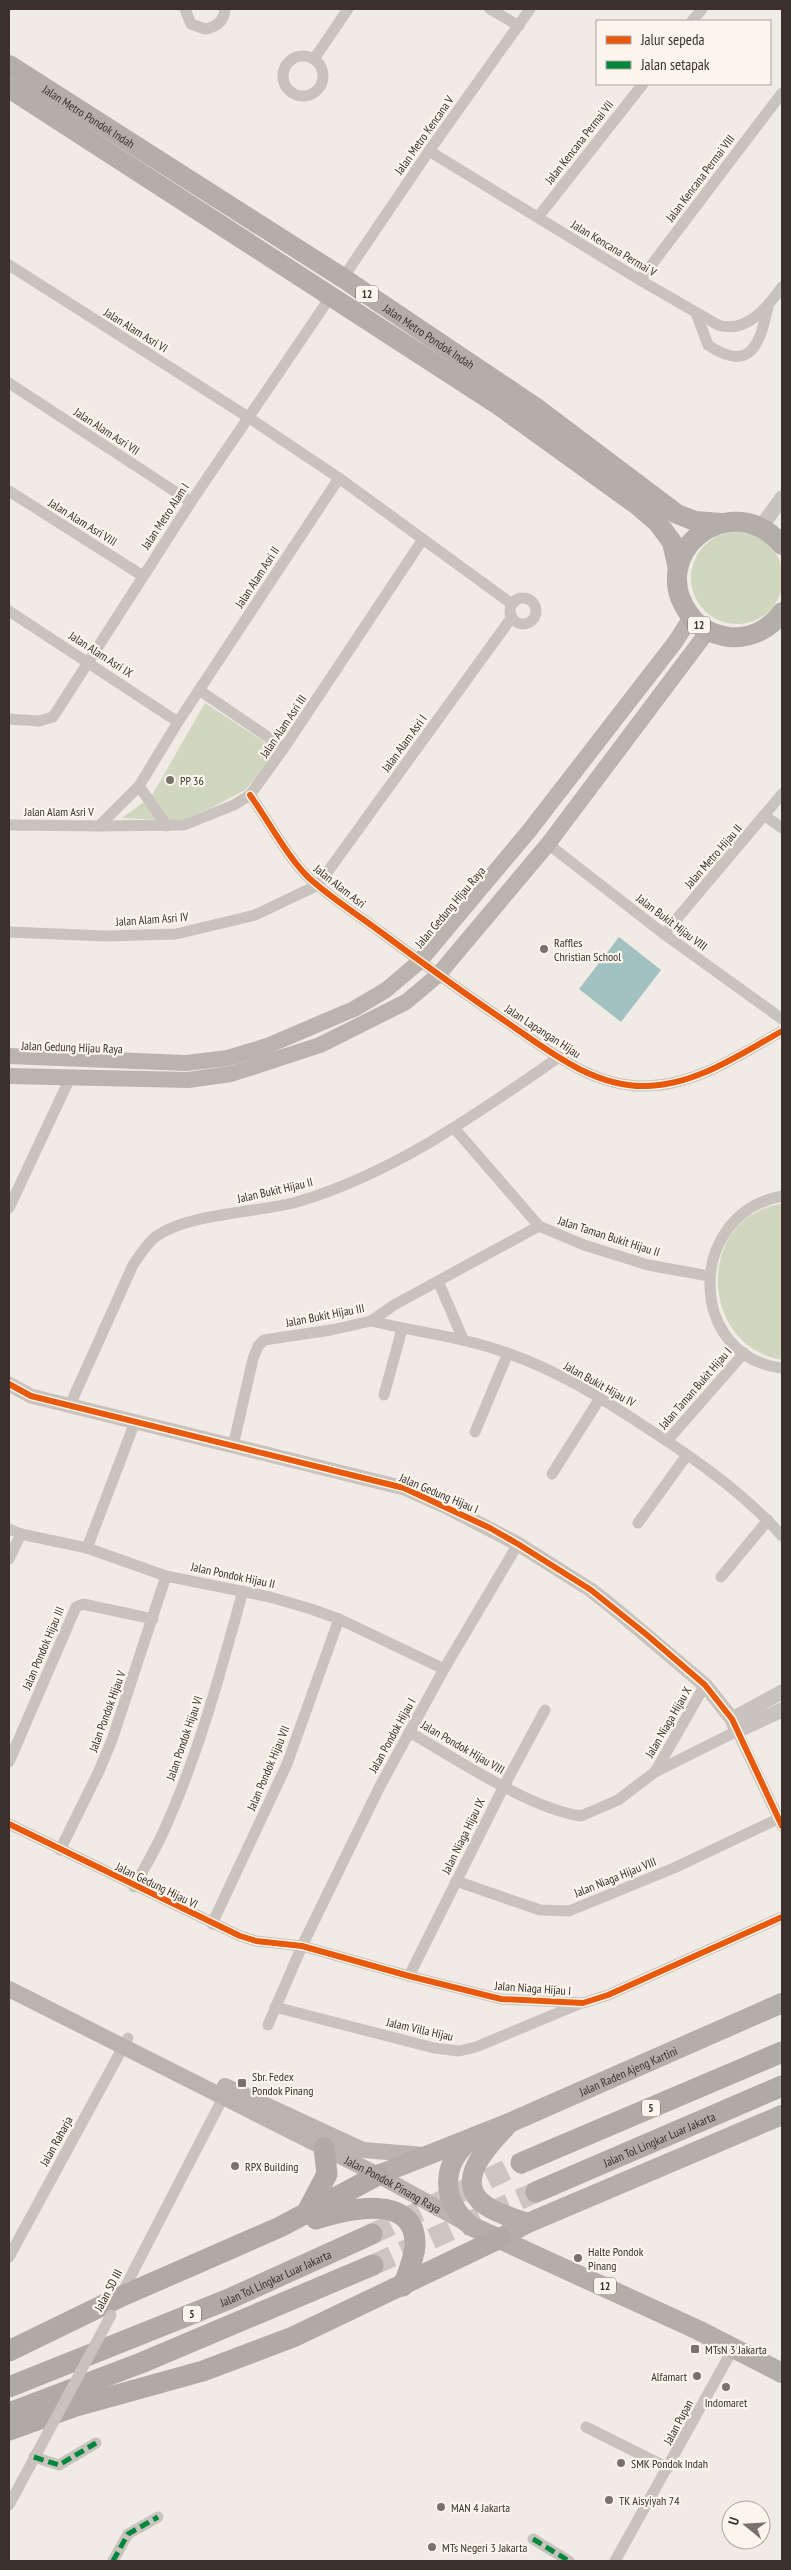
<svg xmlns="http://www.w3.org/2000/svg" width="791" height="2570" font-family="'PT Sans Narrow',sans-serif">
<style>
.green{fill:#d1d6bf}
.water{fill:#a1c2c1}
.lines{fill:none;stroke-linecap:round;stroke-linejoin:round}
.motorway-tunnel{stroke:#ccc6c0;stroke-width:21;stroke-dasharray:21 11;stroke-linecap:butt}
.minor{stroke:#c9c3be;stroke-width:11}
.tertiary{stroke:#c9c3be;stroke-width:15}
.secondary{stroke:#bab3ae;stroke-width:16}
.trunk{stroke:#b4aea8;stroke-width:20}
.motorway{stroke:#afaaa4;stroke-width:21}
.minor-bridge{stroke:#c9c3be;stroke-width:11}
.quiet{stroke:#00873e;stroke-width:5;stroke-dasharray:10 5;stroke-linecap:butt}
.cycleway-casing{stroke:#fbf5ee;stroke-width:9}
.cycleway{stroke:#e8590c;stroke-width:6}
.poi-dot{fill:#7a716c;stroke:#fbf5ee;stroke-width:2}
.labels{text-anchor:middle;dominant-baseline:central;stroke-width:4.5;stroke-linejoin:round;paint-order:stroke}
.shield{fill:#fbf5ee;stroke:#756b66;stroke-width:1}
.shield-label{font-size:11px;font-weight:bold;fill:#3b302b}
.street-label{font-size:12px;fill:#3b302b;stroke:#fbf5ee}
.poi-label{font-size:12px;fill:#3b302b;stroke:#fbf5ee;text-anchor:start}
</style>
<rect width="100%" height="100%" fill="#f0ebe5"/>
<g class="green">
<circle cx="737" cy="578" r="46"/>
<polygon points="205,703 278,751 245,790 211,808 180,821 122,818 151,797"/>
<path d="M782,1204V1360C697,1345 696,1215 782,1204Z"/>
</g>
<polygon class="water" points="619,937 661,970 621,1022 579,989"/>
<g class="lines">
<g class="motorway-tunnel">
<polyline points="372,2234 521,2163"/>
<polyline points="373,2265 536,2192"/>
</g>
<g class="minor">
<path d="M185,9L191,24L205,29C217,27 224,21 225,9"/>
<polyline points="490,9 519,26"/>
<polyline points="692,21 702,9"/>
<circle cx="303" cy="76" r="20"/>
<polyline points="314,59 348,9"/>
<path d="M429,151L640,280L718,325C746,334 767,308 782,287"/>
<polyline points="538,217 643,84"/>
<polyline points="9,265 248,417 339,478 512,604"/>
<polyline points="343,278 429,151 530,9"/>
<polyline points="640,280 782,93"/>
<path d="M696,313L708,345C751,374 760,343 768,307"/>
<polyline points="9,383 191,502"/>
<polyline points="9,491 143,576"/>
<circle cx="523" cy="611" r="13"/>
<polyline points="9,611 178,722"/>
<polyline points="199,690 284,748"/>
<polyline points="9,719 39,721 53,717 191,502 331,296"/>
<polyline points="139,786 167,826"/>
<path d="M250,795C268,820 288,858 309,878C331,898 358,915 382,933C421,962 461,991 502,1019C545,1048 592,1088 647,1086C696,1085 741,1054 782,1031"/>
<polyline points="765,816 782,828"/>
<polyline points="9,825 99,826 139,786 178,722 339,478"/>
<polyline points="99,826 184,825 234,805 250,795 284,748 423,539"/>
<polyline points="548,844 664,934 782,1019"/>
<polyline points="9,932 107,936 176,934 255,915 318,885 512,617"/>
<polyline points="664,934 782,794"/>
<polyline points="455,1129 539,1226 584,1245 648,1265 709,1276"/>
<path d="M782,1196C685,1214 687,1357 782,1368"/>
<polyline points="9,1208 70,1078"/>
<polyline points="438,1281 463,1339"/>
<path d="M371,1321C416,1332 463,1337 507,1353C557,1370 603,1399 647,1428C695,1459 744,1493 782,1536"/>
<polyline points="384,1395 402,1329"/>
<path d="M70,1405L133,1265C140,1255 145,1246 154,1238C185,1213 257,1213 297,1202C394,1173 477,1114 559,1057"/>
<polyline points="475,1432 508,1353"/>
<polyline points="667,1441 744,1353"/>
<polyline points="233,1446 253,1359 258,1346 264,1340 331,1330 371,1321 394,1305 539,1226"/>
<polyline points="552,1474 600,1398"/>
<polyline points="638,1523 687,1455"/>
<polyline points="9,1529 21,1534 87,1548 166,1576 270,1597 311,1609 339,1619 444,1669"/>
<polyline points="87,1548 135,1422"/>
<polyline points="9,1559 21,1534"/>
<polyline points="721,1577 768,1520"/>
<path d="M409,1732C455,1758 530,1809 581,1816L618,1800L655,1772L737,1731L782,1826"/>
<polyline points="9,1762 76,1607 83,1604 153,1619"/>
<polyline points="655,1772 705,1685"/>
<polyline points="9,1824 240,1936 256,1941 302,1946 409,1976 501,1999 583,2003 608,1995 782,1917"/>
<polyline points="60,1850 98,1773 112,1740 166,1576"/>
<polyline points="456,1881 540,1910 569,1911 674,1868 782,1817"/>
<path d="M134,1887C145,1867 157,1847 166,1826C200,1750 221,1670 243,1591"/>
<polyline points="212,1924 287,1764 339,1619"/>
<polyline points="409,1976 504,1786 545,1710"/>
<polyline points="275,2007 434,2048 459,2051 476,2047 579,2004"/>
<polyline points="268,2025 302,1946 380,1786 444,1669 518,1544"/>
<polyline points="9,2257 128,2038"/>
<polyline points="121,2295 226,2092"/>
<polyline points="586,2427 668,2468"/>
<polyline points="34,2457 59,2465 96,2443"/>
<polyline points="9,2505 37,2453"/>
<polyline points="533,2539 569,2561"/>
<polyline points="113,2561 128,2534 158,2517"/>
<polyline points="615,2561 734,2347"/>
</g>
<g class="tertiary">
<polyline points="761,527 782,498"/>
<polyline points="9,1384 31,1396 404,1488 449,1508 518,1544 591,1590 615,1609 705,1685 732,1719 737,1731 782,1710"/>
<polyline points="732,1719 782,1692"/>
</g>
<g class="secondary">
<polyline points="9,1056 186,1063 228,1058 267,1046 354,1009 386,990 419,962 529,831 676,641 691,617"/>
<polyline points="9,1076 188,1080 231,1074 320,1045 406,1002 438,975 548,844 708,631"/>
<path id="s1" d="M9,1989L378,2175L467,2224"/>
<polyline points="225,2086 363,2150 425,2155"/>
</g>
<g class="trunk">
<path id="s2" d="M9,65L343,278L535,407L677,514L695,521L721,523"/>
<polyline points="9,88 497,404 637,505 658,523 672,542 678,569"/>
<path d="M782,545C730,484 644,555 690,615C699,628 714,635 729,637C751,639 770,629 782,612"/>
<path d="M506,2127C489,2145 452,2182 485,2205C497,2214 514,2218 528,2223"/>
<path d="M474,2137C441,2162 439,2199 471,2226L698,2330L782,2373"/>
<path id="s3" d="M378,2175L509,2123L782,2003"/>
<polyline points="500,2238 528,2223 782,2115"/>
</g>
<g class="motorway">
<polyline points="521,2163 782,2052"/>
<path id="s4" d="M536,2192L782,2086"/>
<polyline points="306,2214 327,2174 324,2148"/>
<path d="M316,2219C345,2210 416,2191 415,2245C414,2259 408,2273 403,2286"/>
<polyline points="9,2351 120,2297 280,2227 378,2175"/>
<path id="s5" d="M9,2387L229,2299L372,2234"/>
<polyline points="9,2413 141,2363 373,2265"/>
<polyline points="9,2430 73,2407 203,2371 293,2337 500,2238"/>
</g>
<polyline class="minor-bridge" points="37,2453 111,2315"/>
<g class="quiet">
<polyline points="34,2457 59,2465 96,2443"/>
<polyline points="533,2539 569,2561"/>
<polyline points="113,2561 128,2534 158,2517"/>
</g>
<defs>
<g id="cycleway">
<path d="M250,795C268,820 288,858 309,878C331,898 358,915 382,933C421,962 461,991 502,1019C545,1048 592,1088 647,1086C696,1085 741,1054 782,1031"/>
<polyline points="9,1384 31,1396 404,1488 490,1528 518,1544 591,1590 647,1635 705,1685 732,1719 782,1826"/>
<polyline points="9,1824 240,1936 256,1941 302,1946 409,1976 501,1999 583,2003 608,1995 782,1917"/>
</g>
</defs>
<use href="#cycleway" class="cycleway-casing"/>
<use href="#cycleway" class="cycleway"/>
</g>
<g class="poi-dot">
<circle cx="170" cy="780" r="5"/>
<circle cx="544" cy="949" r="5"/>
<rect x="237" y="2078" width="10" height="10" rx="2.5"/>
<circle cx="235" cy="2166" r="5"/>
<circle cx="578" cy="2258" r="5"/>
<rect x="690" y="2344" width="10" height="10" rx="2.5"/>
<circle cx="697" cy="2376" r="5"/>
<circle cx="726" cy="2387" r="5"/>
<circle cx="621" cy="2463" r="5"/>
<circle cx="609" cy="2500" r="5"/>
<circle cx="441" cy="2507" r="5"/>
<circle cx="432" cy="2547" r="5"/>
</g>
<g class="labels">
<g class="shield">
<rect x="356" y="285.5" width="22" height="17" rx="4"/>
<rect x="688" y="616.5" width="22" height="17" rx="4"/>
<rect x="642" y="2099.5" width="18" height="17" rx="4"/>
<rect x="594" y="2277.5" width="22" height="17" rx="4"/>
<rect x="183" y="2305.5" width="18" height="17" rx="4"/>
</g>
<g class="shield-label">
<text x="367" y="294">12</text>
<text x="699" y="625">12</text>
<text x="651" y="2108">5</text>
<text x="605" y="2286">12</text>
<text x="192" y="2314">5</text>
</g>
<g class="street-label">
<text stroke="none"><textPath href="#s2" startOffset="95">Jalan Metro Pondok Indah</textPath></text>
<text transform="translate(424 135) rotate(-55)">Jalan Metro Kencana V</text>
<text transform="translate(579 142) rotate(-52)">Jalan Kencana Permai VII</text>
<text transform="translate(700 178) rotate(-53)">Jalan Kencana Permai VIII</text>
<text transform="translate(614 248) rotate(31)">Jalan Kencana Permai V</text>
<text transform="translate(136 330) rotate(32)">Jalan Alam Asri VI</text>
<text stroke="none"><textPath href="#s2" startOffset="500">Jalan Metro Pondok Indah</textPath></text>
<text transform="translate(107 431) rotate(33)">Jalan Alam Asri VII</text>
<text transform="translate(165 516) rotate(-57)">Jalan Metro Alam I</text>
<text transform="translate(83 522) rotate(32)">Jalan Alam Asri VIII</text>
<text transform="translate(257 577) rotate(-57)">Jalan Alam Asri II</text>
<text transform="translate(101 654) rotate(33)">Jalan Alam Asri IX</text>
<text transform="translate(283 726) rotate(-56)">Jalan Alam Asri III</text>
<text transform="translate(404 743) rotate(-54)">Jalan Alam Asri I</text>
<text x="59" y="811">Jalan Alam Asri V</text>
<text transform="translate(713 856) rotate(-49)">Jalan Metro Hijau II</text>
<text transform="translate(340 886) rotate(38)">Jalan Alam Asri</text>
<text transform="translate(450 907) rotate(-50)">Jalan Gedung Hijau Raya</text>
<text transform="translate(152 919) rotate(-4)">Jalan Alam Asri IV</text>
<text transform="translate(672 922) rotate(37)">Jalan Bukit Hijau VIII</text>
<text transform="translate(543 1031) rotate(33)">Jalan Lapangan Hijau</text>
<text transform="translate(72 1047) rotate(2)">Jalan Gedung Hijau Raya</text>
<text transform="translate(275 1190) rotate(-13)">Jalan Bukit Hijau II</text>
<text transform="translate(609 1236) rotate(18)">Jalan Taman Bukit Hijau II</text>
<text transform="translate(325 1315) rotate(-11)">Jalan Bukit Hijau III</text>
<text transform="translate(600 1384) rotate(29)">Jalan Bukit Hijau IV</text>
<text transform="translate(695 1388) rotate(-49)">Jalan Taman Bukit Hijau I</text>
<text transform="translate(439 1493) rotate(23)">Jalan Gedung Hijau I</text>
<text transform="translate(233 1575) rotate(12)">Jalan Pondok Hijau II</text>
<text transform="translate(43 1648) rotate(-67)">Jalan Pondok Hijau III</text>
<text transform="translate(107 1711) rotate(-70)">Jalan Pondok Hijau V</text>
<text transform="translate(668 1722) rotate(-60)">Jalan Niaga Hijau X</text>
<text transform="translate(392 1735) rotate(-61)">Jalan Pondok Hijau I</text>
<text transform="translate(184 1738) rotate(-71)">Jalan Pondok Hijau VI</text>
<text transform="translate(463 1747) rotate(30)">Jalan Pondok Hijau VIII</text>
<text transform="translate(268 1768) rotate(-67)">Jalan Pondok Hijau VII</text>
<text transform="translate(463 1836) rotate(-64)">Jalan Niaga Hijau IX</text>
<text transform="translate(615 1877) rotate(-22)">Jalan Niaga Hijau VIII</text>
<text transform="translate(157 1885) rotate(26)">Jalan Gedung Hijau VI</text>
<text transform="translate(533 1988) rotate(4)">Jalan Niaga Hijau I</text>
<text transform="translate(420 2029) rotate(13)">Jalam Villa Hijau</text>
<text stroke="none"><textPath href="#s3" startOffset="271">Jalan Raden Ajeng Kartini</textPath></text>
<text stroke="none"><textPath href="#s4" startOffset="134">Jalan Tol Lingkar Luar Jakarta</textPath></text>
<text transform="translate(56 2141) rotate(-61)">Jalan Raharja</text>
<text stroke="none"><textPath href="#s1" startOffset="431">Jalan Pondok Pinang Raya</textPath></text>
<text stroke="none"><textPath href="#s5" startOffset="288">Jalan Tol Lingkar Luar Jakarta</textPath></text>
<text transform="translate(108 2290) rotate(-62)">Jalan SD III</text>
<text transform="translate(678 2422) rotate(-62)">Jalan Pupan</text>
</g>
<g class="poi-label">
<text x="180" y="780">PP 36</text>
<text x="554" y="942">Raffles<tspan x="554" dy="14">Christian School</tspan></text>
<text x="252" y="2076">Sbr. Fedex<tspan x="252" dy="14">Pondok Pinang</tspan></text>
<text x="245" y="2166">RPX Building</text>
<text x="588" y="2251">Halte Pondok<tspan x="588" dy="14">Pinang</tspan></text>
<text x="705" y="2349">MTsN 3 Jakarta</text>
<text x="687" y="2376" text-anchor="end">Alfamart</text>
<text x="726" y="2402" text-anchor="middle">Indomaret</text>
<text x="631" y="2463">SMK Pondok Indah</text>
<text x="619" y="2500">TK Aisyiyah 74</text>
<text x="451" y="2507">MAN 4 Jakarta</text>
<text x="442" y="2547">MTs Negeri 3 Jakarta</text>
</g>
</g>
<rect width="791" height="2570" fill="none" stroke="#3b302b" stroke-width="20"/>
<rect x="596" y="20" width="175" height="65" fill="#fbf5ee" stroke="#aea6a0"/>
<rect x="606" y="36" width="25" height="8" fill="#e8590c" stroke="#aea6a0"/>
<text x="641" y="45" font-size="15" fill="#3b302b">Jalur sepeda</text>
<rect x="606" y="61" width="25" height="8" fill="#00873e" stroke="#aea6a0"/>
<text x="641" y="70" font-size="15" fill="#3b302b">Jalan setapak</text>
<g transform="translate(746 2525) rotate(288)"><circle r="24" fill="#fbf5ee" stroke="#aea6a0"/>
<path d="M0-4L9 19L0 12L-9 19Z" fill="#7a716c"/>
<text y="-8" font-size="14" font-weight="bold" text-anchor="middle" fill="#3b302b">U</text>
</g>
</svg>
